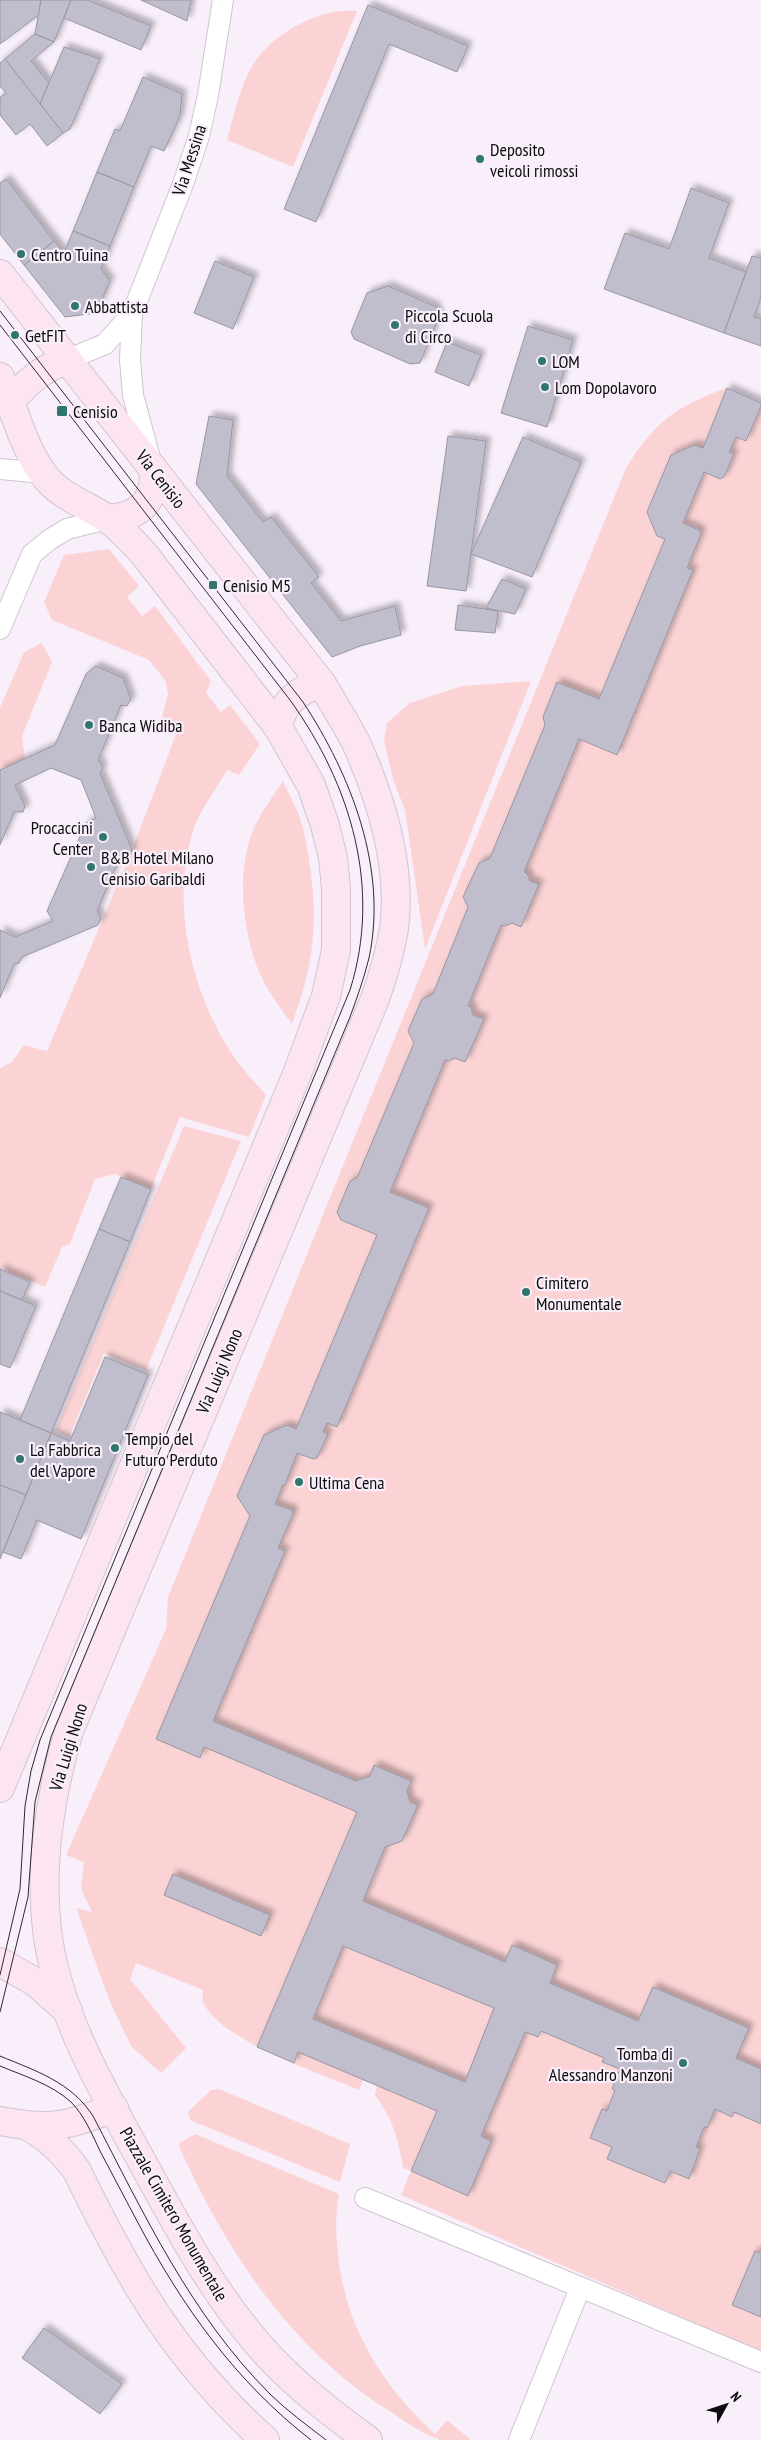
<svg xmlns="http://www.w3.org/2000/svg" width="761" height="2440" font-family="'PT Sans Narrow',sans-serif">
<style>
.green{fill:#fbd3d5}
.building{fill:#c0becc;stroke:#9896a3;fill-rule:evenodd;filter:url(#shadow)}
.lines{fill:none;stroke-linecap:round;stroke-linejoin:round}
.street-casing{stroke:#cfc5d1;stroke-width:22}
.secondary-casing{stroke:#cfc5d1;stroke-width:30}
.street{stroke:#fff;stroke-width:20}
.secondary{stroke:#fce5f1;stroke-width:28}
.tram{stroke:#2d292e;stroke-width:1}
.poi-dot{fill:#2f766e;stroke:#f9effb;stroke-width:2}
.labels{text-anchor:middle;dominant-baseline:central;stroke-width:4.5;stroke-linejoin:round;paint-order:stroke}
.poi-label{font-size:18px;fill:#0d0a0e;stroke:#f9effb;text-anchor:start}
.street-label{font-size:18px;fill:#0d0a0e;stroke:#f9effb}
</style>
<defs>
<filter id="shadow"><feDropShadow dx="4.5" dy="-4.5" stdDeviation="2.5" flood-color="#0004"/></filter>
</defs>
<rect width="100%" height="100%" fill="#f9effb"/>
<g class="green">
<path d="M357,11L293,167L227,140C234,115 240,85 254,63C271,37 304,18 334,12C341,10 350,11 357,11Z"/>
<path d="M727,388L761,403V2352L401,2195L411,2171L403,2168C399,2140 392,2118 375,2095L377,2085L363,2080L359,2090C321,2074 219,2040 203,2002C202,1999 203,1993 203,1990L136,1963L130,1979L186,2048L161,2073L131,2046L110,2002L76,1908L92,1912L81,1889L84,1862L66,1855L166,1629L168,1597L626,468C655,422 675,406 727,388Z"/>
<path d="M109,549L139,586L127,597L142,616L155,606L211,681L206,693L221,712L230,705L260,744L239,775L227,770C217,788 199,812 193,831C171,902 190,986 228,1048C239,1065 252,1080 266,1095L249,1137L180,1117L151,1189L115,1174L95,1179L70,1244L62,1247L45,1287L0,1269V1068L12,1062L24,1045L47,1051L132,850L180,724L162,717L168,694L165,680L149,660L52,620L44,602L64,555Z"/>
<polygon points="42,643 52,662 22,736 25,759 0,770 0,708 24,652"/>
<polygon points="531,681 425,949 405,810 393,779 384,741 387,723 410,703 462,686"/>
<path d="M283,781C288,793 295,804 299,816C306,834 308,854 311,873C318,931 312,969 292,1024C279,1006 266,989 258,969C241,925 235,862 258,820C265,806 275,794 283,781Z"/>
<polygon points="184,1126 241,1141 146,1370 104,1353 69,1437 56,1430"/>
<polygon points="219,2089 350,2144 340,2182 190,2120 188,2112 211,2090"/>
<path d="M195,2134L339,2194C335,2214 336,2234 338,2254C345,2326 382,2386 435,2434L447,2420L471,2440C462,2440 449,2440 441,2440C426,2436 404,2421 391,2412C291,2350 225,2250 178,2144Z"/>
</g>
<g class="building">
<polygon points="0,0 41,0 39,15 0,44"/>
<polygon points="41,0 71,0 54,42 35,34"/>
<polygon points="71,0 87,0 151,26 141,50 64,18"/>
<polygon points="141,0 191,0 187,21"/>
<polygon points="368,5 468,46 457,72 389,44 316,222 284,209"/>
<polygon points="35,34 54,42 31,61 49,83 40,104 5,59"/>
<polygon points="64,47 100,59 70,129 63,133 40,104"/>
<polygon points="5,59 63,133 47,146 30,124 16,135 0,115 0,97 6,93 0,86 0,63"/>
<polygon points="143,77 182,94 180,116 164,151 151,146 134,187 97,172 115,129 120,131"/>
<polygon points="97,172 134,187 110,246 73,231"/>
<polygon points="6,179 54,241 24,265 0,234 0,183"/>
<polygon points="691,188 729,203 709,258 746,272 724,333 604,289 625,233 669,249"/>
<polygon points="73,231 110,246 101,269 110,281 96,313 65,317 24,265 54,241 64,253"/>
<polygon points="752,256 761,258 761,297 754,317 761,319 761,346 724,333"/>
<polygon points="215,261 254,277 233,329 194,313"/>
<polygon points="388,286 436,307 439,317 420,363 410,364 354,339 351,332 367,293"/>
<polygon points="528,326 573,340 547,427 501,413"/>
<polygon points="447,342 481,355 469,386 435,372"/>
<path d="M727,388L761,403V406L746,441L736,437L729,452L734,454L724,477L720,479L704,472L683,523L699,530L701,534L687,568L693,570L617,755L579,739L524,872L527,873L530,881L539,884L521,927L512,923L505,926L501,925L468,1006L471,1007L473,1015L484,1019L465,1062L455,1058L449,1061L445,1060L390,1192L429,1208L337,1427L327,1423L323,1432L328,1434L317,1458L313,1459L297,1453L285,1485H283L275,1504L292,1510L293,1514L278,1548L285,1551L213,1721L356,1781L370,1776L374,1765L411,1781L407,1791L410,1802L418,1805L402,1841L385,1847L363,1901L505,1962L512,1945L557,1965L550,1983L638,2021L653,1987L749,2028L736,2058L761,2069V2124L734,2112L732,2117L715,2109L707,2128L704,2127L696,2147L700,2149L689,2179L670,2171L665,2183L607,2159L612,2147L590,2138L602,2109L607,2111L615,2090L612,2089L620,2069L602,2062L604,2058L541,2031L538,2037L525,2032L481,2136L491,2141L468,2196L411,2171L437,2111L298,2052L294,2063L257,2047L357,1812L204,1747L200,1758L156,1739L250,1516L237,1496L264,1435L287,1425L296,1429L377,1235L341,1220L337,1212L350,1181L357,1178L414,1043L408,1031L422,999L433,994L468,907L463,897L479,863L490,858L545,725L543,717L557,682L599,699L665,539L657,536L647,512L671,455L694,445L703,448ZM343,1946L494,2008L465,2082L313,2019Z"/>
<polygon points="209,416 233,420 227,476 263,522 271,517 319,577 311,583 341,621 395,606 401,635 360,646 332,657 196,484"/>
<polygon points="448,436 486,441 466,591 427,586"/>
<polygon points="523,437 581,462 532,577 471,554"/>
<polygon points="502,579 526,589 515,614 486,608"/>
<polygon points="458,605 498,611 495,633 455,630"/>
<polygon points="96,666 123,678 131,699 127,706 121,705 98,760 103,767 100,773 132,850 128,857 119,859 97,911 101,918 98,925 22,957 19,963 14,964 0,998 0,930 15,937 53,921 47,911 86,823 96,818 81,780 51,768 15,785 25,806 23,812 14,812 0,845 0,770 55,745 86,674"/>
<polygon points="121,1177 151,1189 130,1242 99,1229"/>
<polygon points="99,1229 130,1242 51,1433 20,1420"/>
<polygon points="0,1269 30,1282 22,1300 0,1291"/>
<polygon points="0,1291 36,1306 10,1368 0,1364"/>
<polygon points="105,1357 148,1375 81,1539 37,1520 21,1559 3,1552 51,1433 70,1441"/>
<polygon points="0,1412 51,1433 26,1495 0,1485"/>
<polygon points="0,1485 26,1495 0,1559"/>
<polygon points="173,1874 270,1915 261,1936 164,1895"/>
<polygon points="755,2251 761,2253 761,2317 732,2305"/>
<polygon points="44,2328 122,2384 100,2414 22,2358"/>
</g>
<g class="lines">
<defs>
<g id="street">
<polyline points="132,314 130,360 133,395 151,462"/>
<polyline points="67,360 105,344 132,314 183,184 199,136 208,95 223,0"/>
<polyline points="0,469 43,473"/>
<polyline points="0,629 32,554 49,540 67,529 107,519"/>
<polyline points="365,2198 761,2362"/>
<polyline points="519,2440 580,2288"/>
</g>
<g id="secondary">
<path d="M0,274L322,684C334,705 348,726 358,747C382,802 402,869 394,929C390,953 383,976 375,999L69,1731C50,1796 39,1862 47,1930C57,2014 105,2094 145,2167C179,2229 211,2289 257,2343C290,2381 328,2411 368,2440"/>
<path d="M0,377C15,410 24,452 48,480C63,497 88,506 106,518C121,528 132,541 144,554L278,727L311,785L325,825L333,858L336,888V950L326,996L297,1074L0,1788"/>
<path d="M11,401C27,382 43,368 67,360"/>
<path d="M107,519C140,517 157,501 153,468"/>
<path d="M278,727C282,703 298,689 322,684"/>
<polyline points="0,1962 35,1982 68,2011"/>
<path d="M0,2121C52,2131 65,2126 114,2108"/>
<path d="M27,2126C48,2137 63,2151 77,2171C129,2278 175,2359 265,2440"/>
</g>
</defs>
<use href="#street" class="street-casing"/>
<use href="#secondary" class="secondary-casing"/>
<use href="#street" class="street"/>
<use href="#secondary" class="secondary"/>
<g class="tram">
<path d="M0,311L303,702C351,775 388,869 369,958C364,978 357,998 350,1017L51,1737L35,1802L28,1897L0,2012"/>
<path d="M0,325L290,700C351,785 382,888 350,990L40,1740L31,1771L25,1806L20,1889L0,1975"/>
<path d="M0,2056C36,2071 71,2082 93,2116C144,2214 191,2315 270,2394C287,2411 307,2425 326,2440"/>
<path d="M0,2066C24,2076 51,2084 71,2102C84,2115 92,2134 100,2151C112,2174 125,2198 137,2221C182,2306 235,2381 311,2440"/>
</g>
</g>
<g class="poi-dot">
<circle cx="480" cy="159" r="5"/>
<circle cx="21" cy="254" r="5"/>
<circle cx="75" cy="306" r="5"/>
<circle cx="395" cy="325" r="5"/>
<circle cx="15" cy="335" r="5"/>
<circle cx="542" cy="361" r="5"/>
<circle cx="545" cy="387" r="5"/>
<rect x="56" y="405" width="12" height="12" rx="2.5"/>
<rect x="208" y="580" width="10" height="10" rx="2.5"/>
<circle cx="89" cy="725" r="5"/>
<circle cx="103" cy="837" r="5"/>
<circle cx="91" cy="867" r="5"/>
<circle cx="526" cy="1292" r="5"/>
<circle cx="115" cy="1448" r="5"/>
<circle cx="20" cy="1459" r="5"/>
<circle cx="299" cy="1482" r="5"/>
<circle cx="683" cy="2063" r="5"/>
</g>
<g class="labels">
<g class="poi-label">
<text x="490" y="149">Deposito<tspan x="490" dy="21">veicoli rimossi</tspan></text>
<text x="31" y="254">Centro Tuina</text>
<text x="85" y="306">Abbattista</text>
<text x="405" y="315">Piccola Scuola<tspan x="405" dy="21">di Circo</tspan></text>
<text x="25" y="335">GetFIT</text>
<text x="552" y="361">LOM</text>
<text x="555" y="387">Lom Dopolavoro</text>
<text x="73" y="411">Cenisio</text>
<text x="223" y="585">Cenisio M5</text>
<text x="99" y="725">Banca Widiba</text>
<text x="93" y="827" text-anchor="end">Procaccini<tspan x="93" dy="21">Center</tspan></text>
<text x="101" y="857">B&amp;B Hotel Milano<tspan x="101" dy="21">Cenisio Garibaldi</tspan></text>
<text x="536" y="1282">Cimitero<tspan x="536" dy="21">Monumentale</tspan></text>
<text x="125" y="1438">Tempio del<tspan x="125" dy="21">Futuro Perduto</tspan></text>
<text x="30" y="1449">La Fabbrica<tspan x="30" dy="21">del Vapore</tspan></text>
<text x="309" y="1482">Ultima Cena</text>
<text x="673" y="2053" text-anchor="end">Tomba di<tspan x="673" dy="21">Alessandro Manzoni</tspan></text>
</g>
<g class="street-label">
<text transform="translate(189 160) rotate(-72)">Via Messina</text>
<text transform="translate(161 479) rotate(52)">Via Cenisio</text>
<text transform="translate(219 1371) rotate(-67)">Via Luigi Nono</text>
<text transform="translate(68 1747) rotate(-73)">Via Luigi Nono</text>
<text transform="translate(174 2214) rotate(60)">Piazzale Cimitero Monumentale</text>
</g>
</g>
<g transform="translate(726 2405) rotate(50)" stroke="#f9effb" stroke-width="4" paint-order="stroke">
<path d="M0-4L9 19L0 12L-9 19Z" fill="#0d0a0e"/>
<text y="-8" font-size="14" font-weight="bold" text-anchor="middle" fill="#0d0a0e">N</text>
</g>
</svg>
